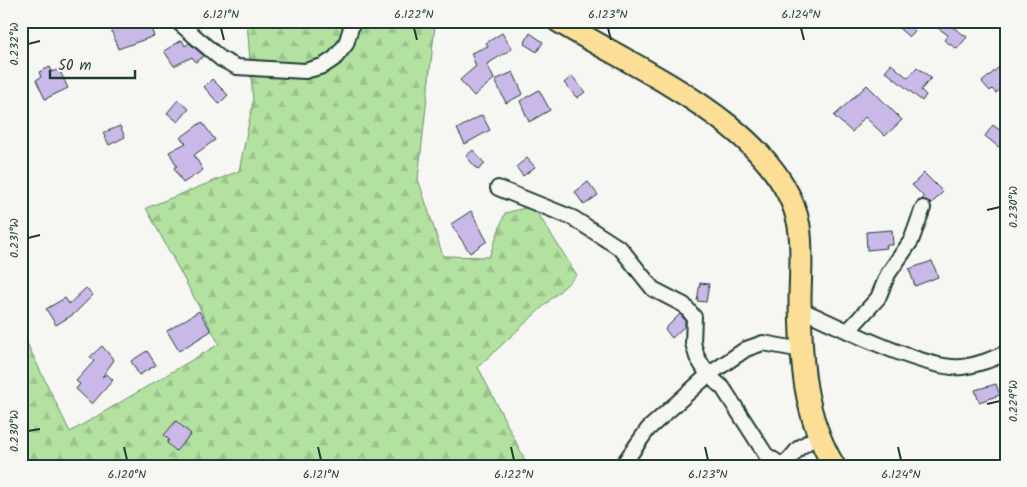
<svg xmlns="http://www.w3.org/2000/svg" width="1027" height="487" font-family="Kalam,sans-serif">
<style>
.forest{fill:url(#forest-firs);stroke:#698f6a}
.building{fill:#cab8e9;stroke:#1f3d34}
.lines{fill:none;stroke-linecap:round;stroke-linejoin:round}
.minor-casing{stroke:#1f3d34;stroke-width:18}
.primary-casing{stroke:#1f3d34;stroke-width:25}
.minor{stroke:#f6f6f2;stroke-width:14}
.primary{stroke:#fcde96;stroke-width:21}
.ticks{fill:none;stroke:#1f3d34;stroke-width:2}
.neatline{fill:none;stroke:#1f3d34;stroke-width:2}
.ticks-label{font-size:12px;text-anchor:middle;fill:#1f3d34}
</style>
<defs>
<pattern id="forest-firs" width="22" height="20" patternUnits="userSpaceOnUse" patternTransform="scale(1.25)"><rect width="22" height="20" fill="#b3e1a0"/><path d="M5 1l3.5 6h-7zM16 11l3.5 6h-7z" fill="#9ac28a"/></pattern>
</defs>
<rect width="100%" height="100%" fill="#f6f6f2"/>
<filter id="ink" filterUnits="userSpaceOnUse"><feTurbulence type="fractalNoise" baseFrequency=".02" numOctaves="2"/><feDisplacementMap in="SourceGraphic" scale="10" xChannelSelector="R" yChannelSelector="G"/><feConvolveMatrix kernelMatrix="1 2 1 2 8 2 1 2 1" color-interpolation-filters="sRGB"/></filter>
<g filter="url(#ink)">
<polygon class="forest" points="247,21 430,21 435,25 418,179 443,256 489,257 505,213 533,206 577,275 478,367 528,466 21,466 21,331 70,432 219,344 146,208 239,171 253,102"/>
<g class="building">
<polygon points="108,21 148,21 154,36 118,49"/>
<polygon points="891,21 905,21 915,31 909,37"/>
<polygon points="944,21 967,37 957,49 944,40 948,35 938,28"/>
<polygon points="502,33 512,49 487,64 494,79 474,96 460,80 476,66 471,53 488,46 486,43"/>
<polygon points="530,33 543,42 537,52 524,44"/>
<polygon points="182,40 185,46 189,43 204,56 196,62 192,57 174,66 164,51"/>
<polygon points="1006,61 1006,84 996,93 992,89 990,91 982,82"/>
<polygon points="891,64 908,78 917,67 931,78 921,90 926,95 922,101 885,71"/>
<polygon points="50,67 52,72 59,69 68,88 45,99 36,80 41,77 39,72"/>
<polygon points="513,72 523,94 506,103 495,80"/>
<polygon points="572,76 585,92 577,98 564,83"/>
<polygon points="212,79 228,95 219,104 204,87"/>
<polygon points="867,85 902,120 885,136 865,117 852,132 834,116"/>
<polygon points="539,90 550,110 529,122 520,101"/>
<polygon points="178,100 189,109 178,122 167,113"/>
<polygon points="482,115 490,130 465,144 457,129"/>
<polygon points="202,122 215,140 194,155 203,170 183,183 174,168 177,166 169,152 186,143 180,138"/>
<polygon points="993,125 1006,135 1006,140 1000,148 985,136"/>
<polygon points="120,126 125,137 109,145 103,133"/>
<polygon points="473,150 485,164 478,170 466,156"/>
<polygon points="527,158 535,167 523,176 516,167"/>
<polygon points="924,173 943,192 931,204 922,199 924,197 912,185"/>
<polygon points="588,182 598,195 584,205 575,192"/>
<polygon points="471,211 487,241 470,253 451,224"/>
<polygon points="892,230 893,245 886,245 887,248 867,250 866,232"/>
<polygon points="932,261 938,277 915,286 909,269"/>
<polygon points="700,283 709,284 706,302 697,301"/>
<polygon points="86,288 93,295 74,314 56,325 46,309 65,298 69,304"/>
<polygon points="199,311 211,331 179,351 167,331"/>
<polygon points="680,314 685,320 685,326 672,338 665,329"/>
<polygon points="102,346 114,360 102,377 107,374 113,380 92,404 76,389 80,384 76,381 94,361 90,357"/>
<polygon points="147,351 156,365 139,375 131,361"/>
<polygon points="996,384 1000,395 979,402 975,390"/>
<polygon points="176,421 191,434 176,451 167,443 169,440 164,435"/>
</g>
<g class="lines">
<defs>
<g id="minor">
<polyline points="177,21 221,59 237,67 305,71 323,66 335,58 346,44 353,21"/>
<polyline points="498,188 573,218 621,249 653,289 684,305 694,317 693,343 697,357 708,375 723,388 766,455 780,464 788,461 799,448 819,435"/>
<path d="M800,309C835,325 927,371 962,367C978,365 992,359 1006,353"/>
<polyline points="848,331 878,298 888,274 911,241 923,208"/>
<polyline points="622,466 648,429 708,375 746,349 763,343 802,350"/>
</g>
<path id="primary" d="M558,21C634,68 782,129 799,226C803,250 800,277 800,302C801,360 803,414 834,466"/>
</defs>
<use href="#minor" class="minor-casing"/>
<use href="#primary" class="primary-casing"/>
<use href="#minor" class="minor"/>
<use href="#primary" class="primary"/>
</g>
</g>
<path class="ticks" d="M221,28L224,40M414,28L417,40M608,28L611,40M801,28L804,40M28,44L40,41M987,210L1000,207M28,238L40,235M987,404L1000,401M28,431L40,429M124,447L127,460M318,447L321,460M511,447L514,460M705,447L708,460M898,447L901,460"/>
<rect width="1027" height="487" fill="none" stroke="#f6f6f2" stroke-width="55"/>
<path d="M50 70v8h85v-8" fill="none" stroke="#1f3d34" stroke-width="2.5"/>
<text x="58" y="70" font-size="15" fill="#1f3d34" stroke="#f6f6f2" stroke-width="4" paint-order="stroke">50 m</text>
<rect x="28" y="28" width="972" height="432" class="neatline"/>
<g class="ticks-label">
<text x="221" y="18">6.121°N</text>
<text x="414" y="18">6.122°N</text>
<text x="608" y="18">6.123°N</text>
<text x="801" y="18">6.124°N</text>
<text transform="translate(14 44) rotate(-90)" y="4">0.232°W</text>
<text transform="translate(1013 207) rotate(-90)" y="4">0.230°W</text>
<text transform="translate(14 238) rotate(-90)" y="4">0.231°W</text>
<text transform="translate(1013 401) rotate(-90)" y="4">0.229°W</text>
<text transform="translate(14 431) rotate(-90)" y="4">0.230°W</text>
<text x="127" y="478">6.120°N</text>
<text x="321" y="478">6.121°N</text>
<text x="514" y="478">6.122°N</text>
<text x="708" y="478">6.123°N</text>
<text x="901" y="478">6.124°N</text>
</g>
</svg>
